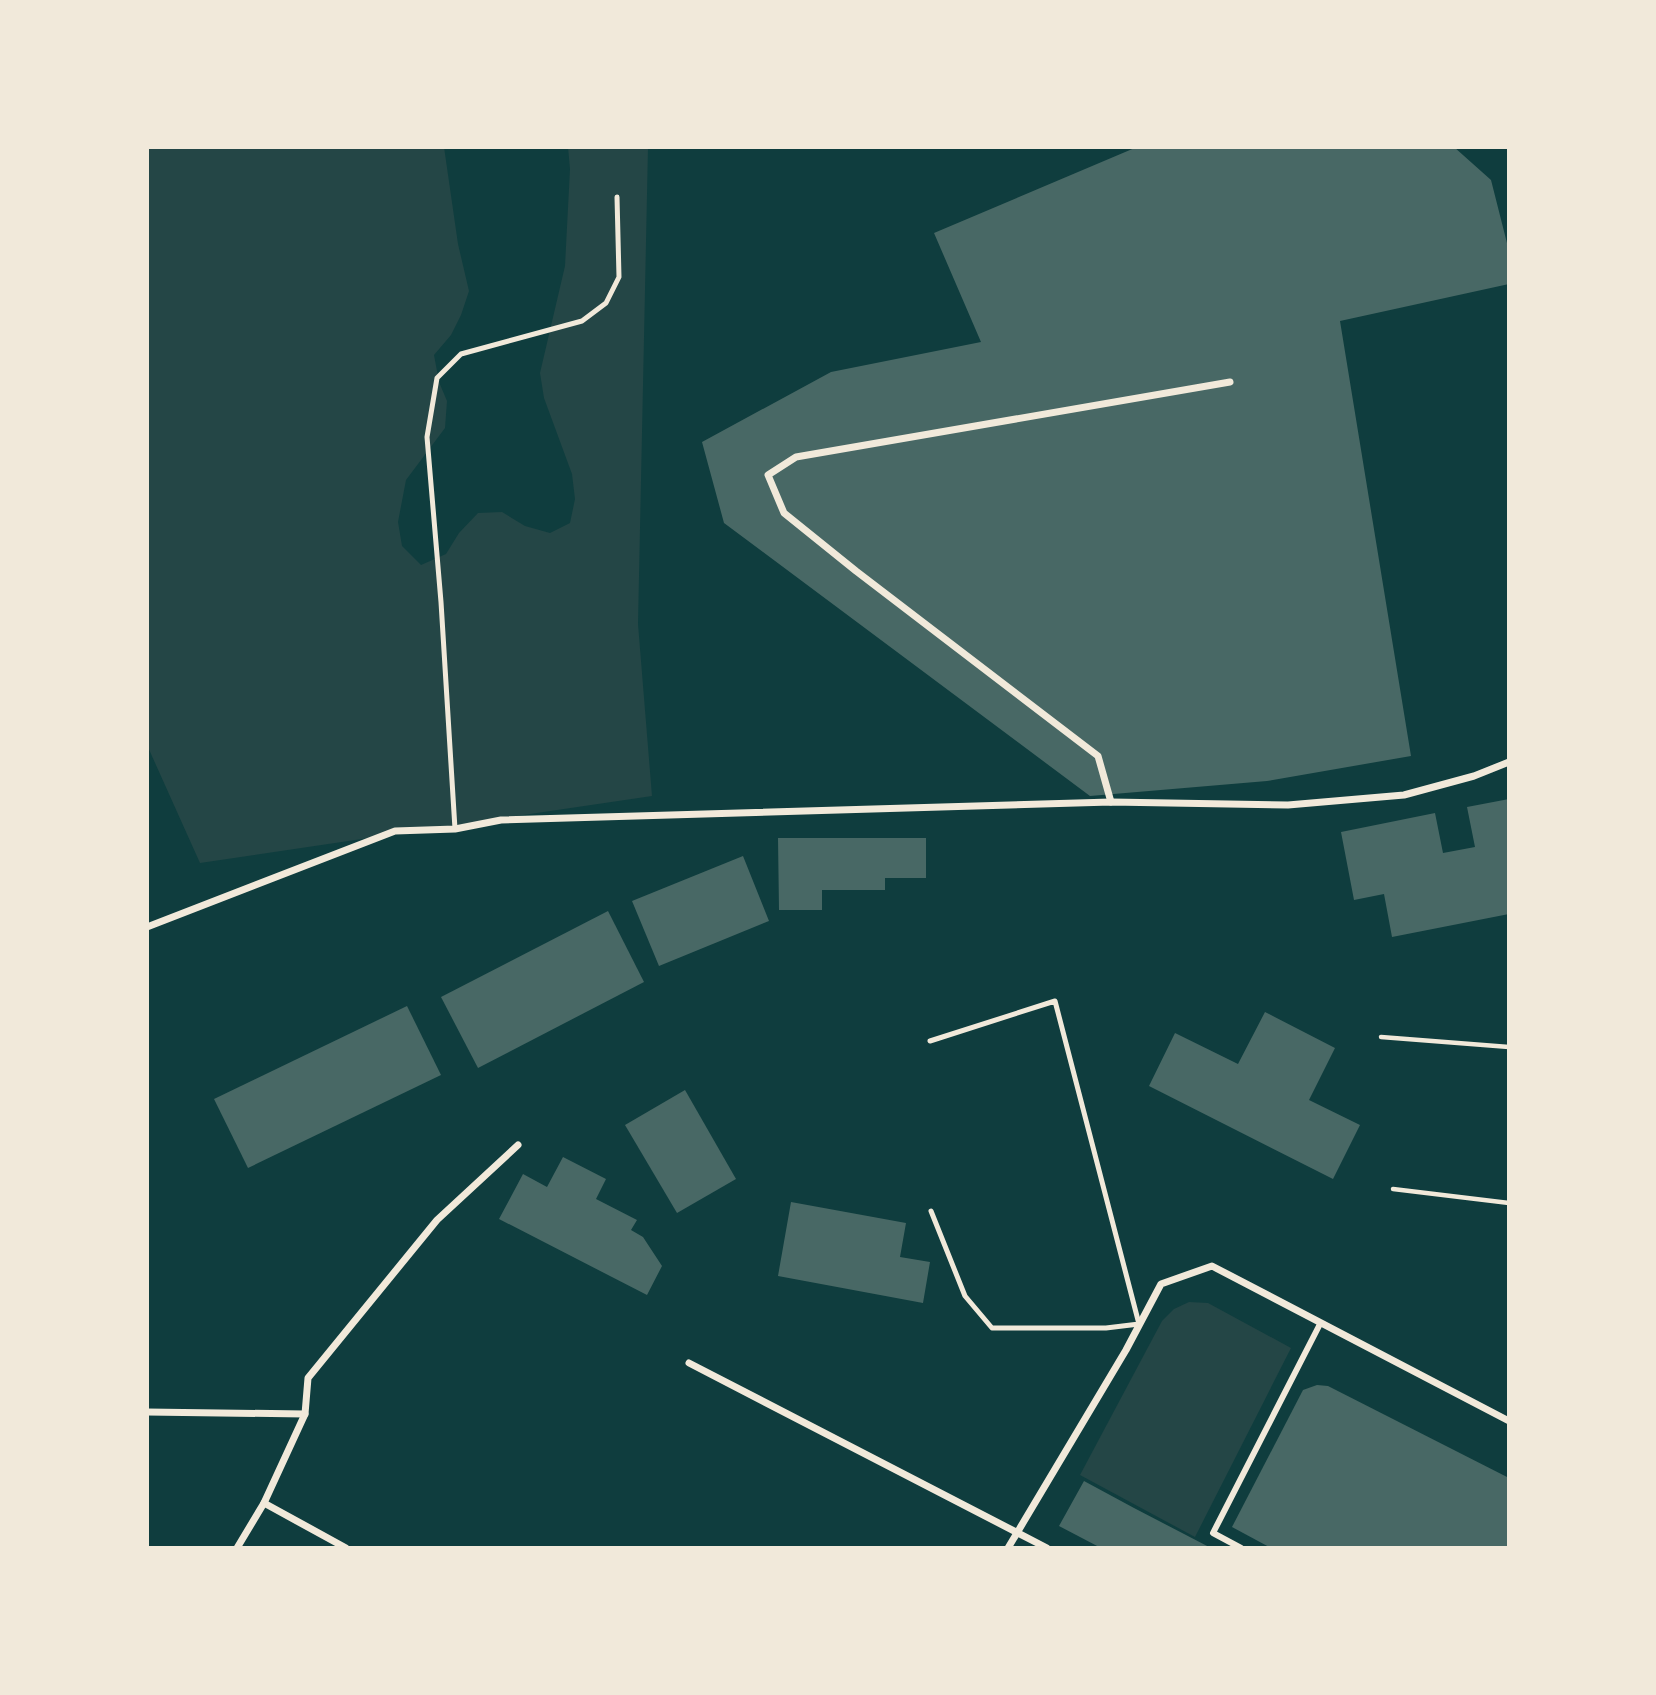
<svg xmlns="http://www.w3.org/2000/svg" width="1656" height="1695" font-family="'Zilla Slab',serif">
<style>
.green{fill:#244646}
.building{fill:#486865}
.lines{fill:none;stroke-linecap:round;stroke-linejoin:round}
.path{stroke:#f1e9da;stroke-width:4.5}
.service{stroke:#f1e9da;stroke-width:5}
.pedestrian{stroke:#f1e9da;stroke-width:6}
.minor{stroke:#f1e9da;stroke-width:7}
</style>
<rect width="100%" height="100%" fill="#0f3d3e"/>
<g class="green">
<polygon points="147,147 444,147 458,244 469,291 461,315 451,335 434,355 439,382 447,401 445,428 406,480 398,522 402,546 421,565 446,554 459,533 478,513 502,512 525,526 550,533 570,523 575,499 572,474 544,398 540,373 565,266 570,169 568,147 648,147 638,624 652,796 200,863 147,745"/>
<polygon points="1189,1302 1208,1303 1291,1348 1195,1537 1080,1475 1162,1321 1174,1309"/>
</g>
<g class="building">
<polygon points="1137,147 1454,147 1491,180 1509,251 1509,284 1340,321 1411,756 1267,781 1090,796 724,523 702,442 831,372 981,342 934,233"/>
<polygon points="1509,799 1509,914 1392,937 1384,894 1354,900 1341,832 1435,813 1443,853 1475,847 1467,807"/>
<polygon points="778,838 926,838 926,878 885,878 885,890 822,890 822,910 779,910"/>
<polygon points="743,856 769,921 659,966 632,901"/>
<polygon points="608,911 644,982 478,1068 441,997"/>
<polygon points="407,1006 441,1075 248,1168 214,1099"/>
<polygon points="1265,1012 1335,1048 1309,1100 1360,1125 1333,1179 1149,1086 1175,1033 1238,1064"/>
<polygon points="685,1090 736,1179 677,1213 625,1125"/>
<polygon points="563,1157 606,1179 596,1199 637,1220 631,1230 643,1237 662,1266 647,1295 499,1219 523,1174 547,1187"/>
<polygon points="791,1202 906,1223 900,1257 930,1262 923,1303 778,1276"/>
<polygon points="1317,1385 1328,1386 1509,1478 1509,1548 1271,1548 1232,1527 1303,1390"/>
<polygon points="1084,1481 1134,1508 1211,1548 1101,1548 1059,1526"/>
</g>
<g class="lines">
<g class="path">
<polyline points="1381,1037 1509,1047"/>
<polyline points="1393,1189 1509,1203"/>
</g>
<g class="service">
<polyline points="455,829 441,602 427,437 437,378 461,354 582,321 606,303 619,277 617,197"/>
<polyline points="930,1041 1055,1001 1139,1324 1106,1328 992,1328 965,1296 931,1211"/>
</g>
<polyline class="pedestrian" points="1241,1548 1213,1533 1320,1324"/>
<g class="minor">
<polyline points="1111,802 1098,756 856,571 784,513 768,475 796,457 1230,382"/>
<polyline points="147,927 395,831 455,829 501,820 1111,802 1288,805 1404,795 1474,776 1509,762"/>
<polyline points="689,1363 1047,1548"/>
<polyline points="147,1412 305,1414"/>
<polyline points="264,1503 346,1548"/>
<polyline points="237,1548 264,1503 305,1414 308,1378 437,1220 518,1145"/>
<polyline points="1008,1548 1126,1350 1161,1284 1212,1266 1509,1421"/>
</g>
</g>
<rect width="1656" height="1695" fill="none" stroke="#f1e9da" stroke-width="298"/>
</svg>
